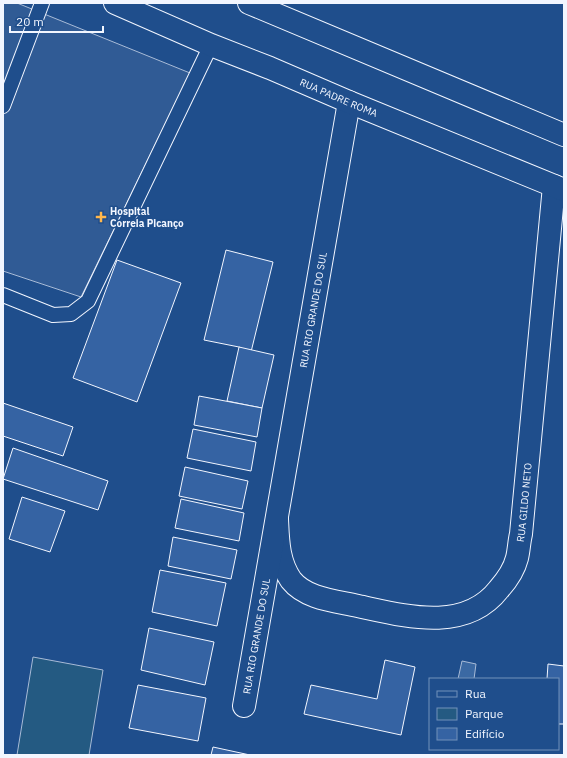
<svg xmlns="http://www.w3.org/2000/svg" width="567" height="758" font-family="'IBM Plex Sans',sans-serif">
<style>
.green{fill:#245a82;stroke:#a8bbd7}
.parking{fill:#305b95;stroke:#a8bbd7}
.water{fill:#3b69a3;stroke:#a8bbd7}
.building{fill:#3563a3;stroke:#f2f6ff}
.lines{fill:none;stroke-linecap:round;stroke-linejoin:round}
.lane-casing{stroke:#f2f6ff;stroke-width:16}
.street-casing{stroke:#f2f6ff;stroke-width:24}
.primary-casing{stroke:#f2f6ff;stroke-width:24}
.lane{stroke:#1f4e8c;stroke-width:14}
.street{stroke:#1f4e8c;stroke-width:22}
.primary{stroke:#1f4e8c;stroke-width:22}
.poi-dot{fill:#ffb74d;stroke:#1f4e8c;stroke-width:1.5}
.labels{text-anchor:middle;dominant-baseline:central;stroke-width:3;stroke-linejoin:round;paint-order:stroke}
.street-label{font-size:10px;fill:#f2f6ff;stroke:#1f4e8c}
.poi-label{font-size:10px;font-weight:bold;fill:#f2f6ff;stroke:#1f4e8c;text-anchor:start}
</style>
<rect width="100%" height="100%" fill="#1f4e8c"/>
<polygon class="green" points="33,657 103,670 89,755 17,755"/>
<polygon class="parking" points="3,3 17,3 190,73 81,297 3,271"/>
<polygon class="water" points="462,661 476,664 474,679 458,679"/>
<g class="building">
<polygon points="226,250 273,262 251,352 239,347 204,340"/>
<polygon points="117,260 181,283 137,402 73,378"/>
<polygon points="239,347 274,355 262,408 227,401"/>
<polygon points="199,396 262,408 257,437 194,425"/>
<polygon points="3,403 73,427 63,456 3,436"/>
<polygon points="193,429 256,442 251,471 187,458"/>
<polygon points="13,448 108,481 98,510 3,479"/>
<polygon points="185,467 248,481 242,509 179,496"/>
<polygon points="22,497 65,511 50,552 9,539"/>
<polygon points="181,499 244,513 239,541 175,528"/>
<polygon points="173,537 237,550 231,579 168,566"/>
<polygon points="160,570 226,583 217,626 152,612"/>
<polygon points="149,628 214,642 205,685 141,670"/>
<polygon points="385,660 415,667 401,735 304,714 311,685 377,699"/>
<polygon points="548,664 564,666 564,724 558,724 558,679 547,679"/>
<polygon points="138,685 206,698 198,741 129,728"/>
<polygon points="213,747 250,755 211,755"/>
</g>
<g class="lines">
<defs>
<g id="lane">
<polyline points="3,106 42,3"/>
<polyline points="3,295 53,315 71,314 88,301 211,45"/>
</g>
<g id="street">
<path id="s1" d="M277,519C278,540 278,561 291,580C306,599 336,601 358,606C405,616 465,633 499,589C507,580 514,570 517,558C519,550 519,542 521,534L554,186"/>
<path id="s2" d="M244,706L349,102"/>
</g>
<g id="primary">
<path id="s3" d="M115,3L211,45L270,68L349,102L564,190"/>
<polyline points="249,3 564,135"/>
</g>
</defs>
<use href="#lane" class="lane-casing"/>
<use href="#street" class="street-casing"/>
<use href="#primary" class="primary-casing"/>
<use href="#lane" class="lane"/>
<use href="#street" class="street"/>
<use href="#primary" class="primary"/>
</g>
<path class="poi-dot" d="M99 211h4v4h4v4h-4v4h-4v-4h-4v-4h4z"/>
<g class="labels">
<g class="street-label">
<text stroke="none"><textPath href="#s3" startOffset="243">RUA PADRE ROMA</textPath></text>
<text stroke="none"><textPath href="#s2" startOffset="402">RUA RIO GRANDE DO SUL</textPath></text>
<text stroke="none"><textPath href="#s1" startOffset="380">RUA GILDO NETO</textPath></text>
<text stroke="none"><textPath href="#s2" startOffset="71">RUA RIO GRANDE DO SUL</textPath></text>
</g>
<g class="poi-label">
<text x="110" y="211">Hospital<tspan x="110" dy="12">Correia Picanço</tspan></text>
</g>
</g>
<rect width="567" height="758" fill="none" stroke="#f2f6ff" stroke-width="8"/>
<rect x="429" y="678" width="130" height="72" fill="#1f4e8c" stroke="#7391ba"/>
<rect x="437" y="691" width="20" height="6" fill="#1f4e8c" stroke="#7391ba"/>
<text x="465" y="698" font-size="12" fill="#f2f6ff">Rua</text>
<rect x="437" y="708" width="20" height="12" fill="#245a82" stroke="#7391ba"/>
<text x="465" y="718" font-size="12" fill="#f2f6ff">Parque</text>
<rect x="437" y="728" width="20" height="12" fill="#3563a3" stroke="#7391ba"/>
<text x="465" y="738" font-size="12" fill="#f2f6ff">Edifício</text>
<path d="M10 26v6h93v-6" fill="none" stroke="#f2f6ff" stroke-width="2"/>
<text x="16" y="26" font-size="12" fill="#f2f6ff" stroke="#1f4e8c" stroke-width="3" paint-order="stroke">20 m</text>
</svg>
